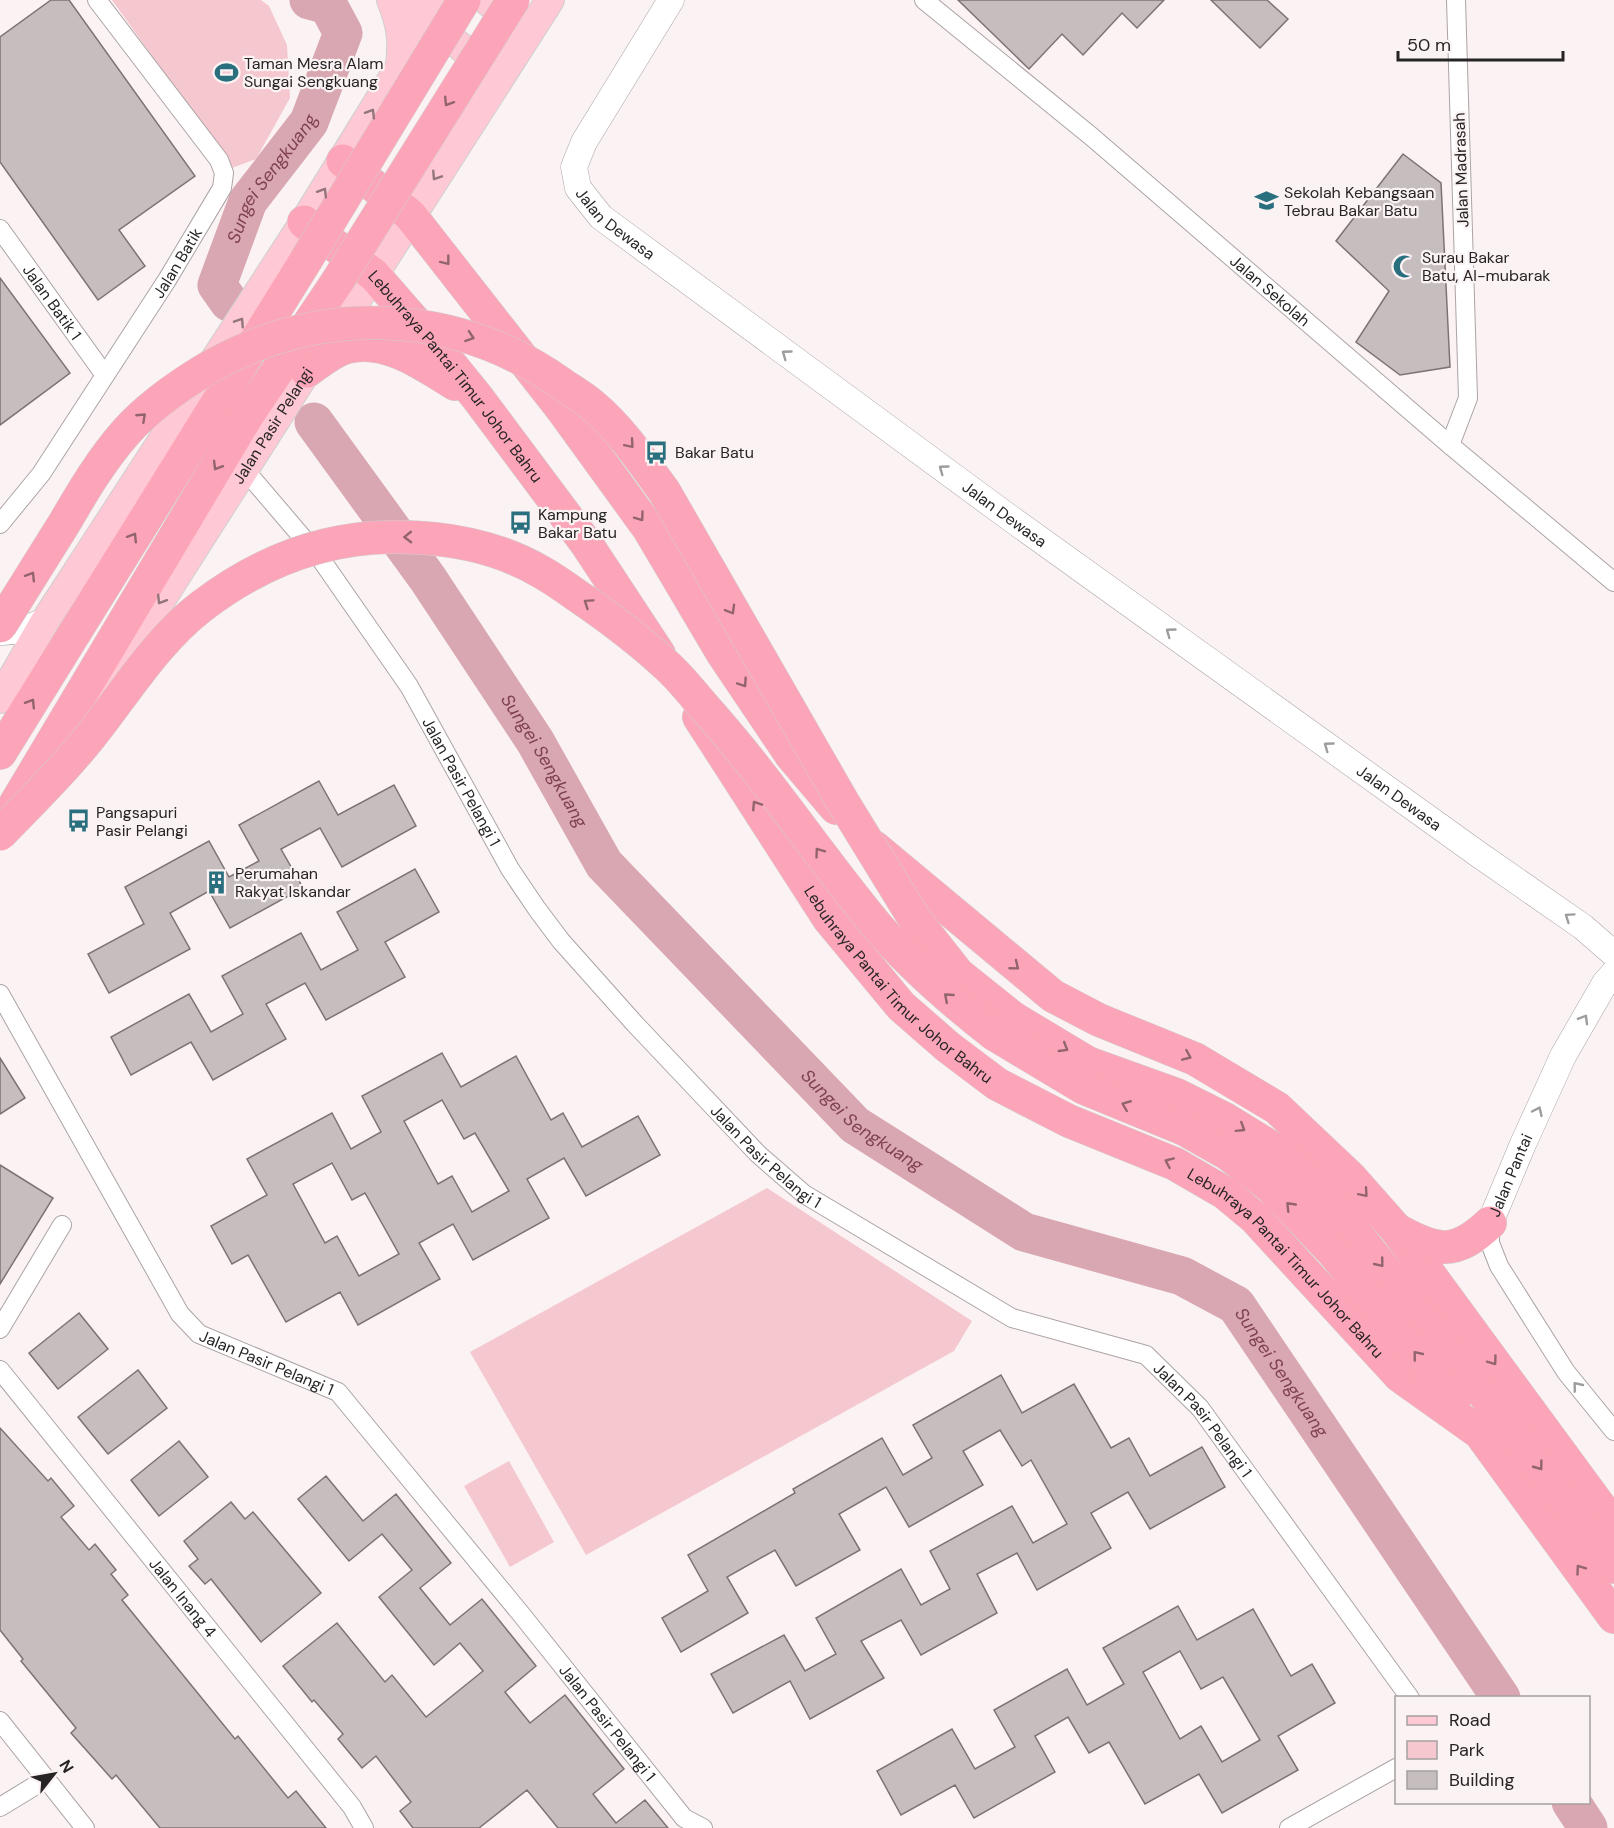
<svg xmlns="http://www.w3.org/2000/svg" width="1614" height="1828" font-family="'DM Sans',sans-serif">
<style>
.green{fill:#f5c8d0}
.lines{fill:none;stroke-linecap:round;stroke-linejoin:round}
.river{stroke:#d8a7b1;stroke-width:39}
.building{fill:#c6bdbe;stroke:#7c7375;stroke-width:1.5;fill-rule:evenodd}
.street-casing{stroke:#aca3a4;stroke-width:20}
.secondary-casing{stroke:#aca3a4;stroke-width:27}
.primary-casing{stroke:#cfcfcf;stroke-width:30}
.highway-casing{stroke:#cfcfcf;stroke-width:34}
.street{stroke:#fff;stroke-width:18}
.secondary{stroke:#fff;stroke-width:26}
.primary{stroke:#fec9d4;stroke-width:28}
.highway{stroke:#fda5b8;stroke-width:33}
.highway-bridge-casing{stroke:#cfcfcf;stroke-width:34;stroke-linecap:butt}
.highway-bridge{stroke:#fda5b8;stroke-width:33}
.oneway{stroke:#92646e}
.oneway2{stroke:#92767c}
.oneway3{stroke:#9e9c9d}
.labels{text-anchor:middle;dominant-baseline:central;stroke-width:4.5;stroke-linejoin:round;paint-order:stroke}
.poi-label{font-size:16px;fill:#272425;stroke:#fbf2f3;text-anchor:start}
.street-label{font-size:16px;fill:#272425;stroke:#fbf2f3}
.water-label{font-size:18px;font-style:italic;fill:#804151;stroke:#fbf2f3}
</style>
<rect width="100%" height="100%" fill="#fbf2f3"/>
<g class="green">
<polygon points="112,0 261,0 269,6 287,45 290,98 256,159 232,168"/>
<polygon points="767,1188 972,1321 954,1351 586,1555 470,1352"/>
<polygon points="509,1461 554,1542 510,1567 464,1486"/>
</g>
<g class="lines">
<g class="river">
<path id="s1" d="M229,302L217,285L248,201L309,122L343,33L328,5L309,0"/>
<path id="s2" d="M314,422L428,579L535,741L604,864L855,1125L1024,1232L1182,1276L1236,1305L1501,1698"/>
<polyline points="1571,1802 1588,1828"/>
</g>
</g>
<g class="building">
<polygon points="51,0 69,0 195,176 119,230 145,266 98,300 0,162 0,37"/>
<polygon points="958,0 1164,0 1137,28 1122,13 1083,55 1062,34 1029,69"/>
<polygon points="1211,0 1267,0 1288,19 1260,48"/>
<polygon points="1403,154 1441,183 1450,367 1400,375 1356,342 1389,291 1336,241"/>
<polygon points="0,278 70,373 0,425"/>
<polygon points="319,781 338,815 394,785 416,826 342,867 320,828 281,849 303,888 230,928 209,891 170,913 190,949 109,993 88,954 144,924 125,887 209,841 229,877 259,861 239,825"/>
<polygon points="415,869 439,912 385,942 405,977 326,1020 305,983 266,1004 286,1039 213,1080 191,1042 131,1075 111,1037 189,994 211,1032 243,1014 222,976 301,933 321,970 358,950 337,912"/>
<path d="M442,1053L461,1087L516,1056L551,1120L563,1113L582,1147L638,1116L660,1155L586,1196L564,1158L527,1179L549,1218L473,1260L453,1224L419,1243L440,1279L358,1325L340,1292L286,1322L248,1255L232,1264L211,1226L267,1195L247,1159L332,1113L351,1149L381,1132L362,1096ZM442,1100L464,1139L475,1133L509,1191L472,1212L452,1176L438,1184L404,1121ZM332,1163L352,1200L365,1193L399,1254L359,1276L337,1236L325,1243L293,1184Z"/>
<polygon points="0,1058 25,1098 0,1114"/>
<polygon points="0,1165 53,1198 0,1284"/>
<polygon points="79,1313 108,1349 58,1389 29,1353"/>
<polygon points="138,1370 167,1408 108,1454 78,1417"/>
<polygon points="1001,1375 1022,1413 1074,1384 1111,1448 1129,1438 1150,1476 1202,1447 1225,1487 1150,1529 1128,1492 1091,1513 1111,1548 1037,1590 1017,1553 977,1574 997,1613 921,1655 901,1620 861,1641 884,1678 810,1719 790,1681 733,1713 711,1674 784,1635 805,1671 836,1654 816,1618 901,1569 921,1605 950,1589 930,1551 1012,1506 1033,1543 1067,1524 1031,1460 1022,1466 1000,1430 963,1451 983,1485 909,1527 886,1487 839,1514 860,1550 796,1586 775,1550 727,1577 748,1613 681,1652 662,1618 708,1591 688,1555 795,1493 793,1489 882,1438 903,1475 932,1458 913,1425"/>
<polygon points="0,1428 48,1481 51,1478 74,1506 61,1517 89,1550 95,1544 116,1570 111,1574 128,1595 122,1600 235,1739 238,1736 288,1798 296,1791 326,1828 160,1828 116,1775 112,1779 71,1733 76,1728 21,1661 23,1659 0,1630"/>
<polygon points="179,1441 208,1477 159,1516 131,1480"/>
<polygon points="326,1476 363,1521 396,1494 451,1563 420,1588 450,1625 482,1599 536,1666 505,1692 530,1723 565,1695 624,1769 593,1794 616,1823 645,1800 668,1828 558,1828 527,1790 479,1828 413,1828 400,1811 411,1802 376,1756 362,1768 338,1739 343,1734 314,1700 312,1702 283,1666 337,1623 385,1682 392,1675 426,1717 483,1671 460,1643 434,1665 379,1597 412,1570 382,1534 349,1561 298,1499"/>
<polygon points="231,1502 245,1519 253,1512 321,1593 261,1642 211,1579 205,1584 189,1566 198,1559 184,1541"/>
<path d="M1178,1606L1197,1640L1253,1609L1291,1676L1312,1664L1335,1703L1278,1736L1298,1770L1222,1813L1199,1774L1145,1804L1109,1742L1089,1753L1068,1717L1035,1736L1055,1772L974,1818L955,1785L901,1815L877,1771L952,1729L975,1769L1015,1747L994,1710L1067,1669L1087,1705L1124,1684L1103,1648ZM1180,1651L1201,1689L1223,1677L1260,1740L1222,1762L1201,1726L1180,1739L1143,1672Z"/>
</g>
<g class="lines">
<defs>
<g id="street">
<path id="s3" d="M924,0L1092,137L1450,445L1614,582"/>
<path id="s4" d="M0,229L104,374"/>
<polyline points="1450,445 1468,398 1456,0"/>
<path id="s5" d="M244,469L320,558L409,686L510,869L537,909L561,941L635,1024L758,1154L804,1194L1012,1318L1146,1355L1200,1408L1410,1698"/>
<path id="s6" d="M0,524L41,474L167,280L222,188L224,173L219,160L97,0"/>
<path id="s7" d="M0,994L180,1314L199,1334L338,1392L521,1614L684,1818L703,1828"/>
<polyline points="1490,1223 1490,1243 1499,1266 1566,1372 1614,1431"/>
<polyline points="0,1329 62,1225"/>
<path id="s8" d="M0,1370L352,1807L364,1828"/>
<polyline points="0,1721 85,1828"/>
<polyline points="0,1807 46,1779"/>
<polyline points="1289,1828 1396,1768"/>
</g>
<g id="secondary">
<path id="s9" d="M671,0L584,142L574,167L578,188L601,217L1010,518L1478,854L1583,927L1614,954"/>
<path d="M0,632C16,633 31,626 45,621"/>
<path id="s10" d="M1490,1223L1523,1144L1563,1056L1605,983L1614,973"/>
</g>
<g id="primary">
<path d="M391,0C401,25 403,39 400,66"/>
<polyline points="413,0 428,21 493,72"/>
<polyline points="486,0 521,29"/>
<polyline points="0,699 45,621 304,222 428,21 443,0"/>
<path id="s11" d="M79,729L307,371L374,275L550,0"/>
</g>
<g id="highway">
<polyline points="343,161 410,215 562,409 649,529 723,654 791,755 836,808"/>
<path id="s12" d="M304,222L374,275L429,338L477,397L586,543L659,654"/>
<path d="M307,371C320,362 332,351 347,347C386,337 424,365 455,384"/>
<path id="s13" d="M699,717L829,919L901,1006L948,1047L997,1084L1069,1121L1175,1164L1225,1193L1255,1218L1400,1376L1480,1433L1614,1617"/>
<polyline points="0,753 306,260"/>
<polyline points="7,818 247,416 337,282"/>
<polyline points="874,847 1053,996 1099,1020 1195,1059 1277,1108 1350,1177 1396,1229 1614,1526"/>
<polyline points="1013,1018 1088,1063 1177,1095 1225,1119 1269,1146 1304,1176 1337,1210 1504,1419 1614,1567"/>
<polyline points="994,1034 1084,1088 1184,1129 1228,1154 1271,1187 1334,1253 1454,1401"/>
<path d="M1397,1230C1437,1252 1455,1256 1490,1223"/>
</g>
</defs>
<use href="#street" class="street-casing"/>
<use href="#secondary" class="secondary-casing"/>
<use href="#primary" class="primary-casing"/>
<use href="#highway" class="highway-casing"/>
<use href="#street" class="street"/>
<use href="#secondary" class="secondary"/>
<use href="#primary" class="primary"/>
<use href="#highway" class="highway"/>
<defs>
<g id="highway-bridge">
<polyline points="306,260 464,0"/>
<polyline points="337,282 513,0"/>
<path d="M0,626C22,591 43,557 65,522C83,491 102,459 126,432C149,406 178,386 208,368C321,303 455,308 562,384C572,391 583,397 592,405C621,429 642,461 664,491L844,804L914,918L958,974L1013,1018"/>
<path d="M0,834C31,802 63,771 90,737C126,692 156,641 202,606C257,564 320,538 391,537C443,536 498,546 543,573C557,581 569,590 582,599C611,619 639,640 665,664C680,677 692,693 705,708C767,777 818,855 877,926C912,967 952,1001 994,1034"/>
</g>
</defs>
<use href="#highway-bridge" class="highway-bridge-casing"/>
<use href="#highway-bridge" class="highway-bridge"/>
</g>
<defs><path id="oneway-chevron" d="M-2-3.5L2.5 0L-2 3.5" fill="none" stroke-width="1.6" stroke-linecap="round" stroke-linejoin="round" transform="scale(1.5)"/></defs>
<g class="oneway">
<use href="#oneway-chevron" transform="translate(448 102) rotate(122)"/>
<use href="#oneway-chevron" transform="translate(446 261) rotate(52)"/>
<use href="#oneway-chevron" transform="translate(470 337) rotate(19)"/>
<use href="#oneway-chevron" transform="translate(142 417) rotate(-43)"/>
<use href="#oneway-chevron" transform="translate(630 444) rotate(49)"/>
<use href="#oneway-chevron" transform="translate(217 466) rotate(121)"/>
<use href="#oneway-chevron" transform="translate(640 517) rotate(54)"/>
<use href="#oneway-chevron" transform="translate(133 537) rotate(-58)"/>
<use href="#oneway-chevron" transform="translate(408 537) rotate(179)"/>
<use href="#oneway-chevron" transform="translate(31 576) rotate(-58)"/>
<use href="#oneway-chevron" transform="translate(588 603) rotate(-146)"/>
<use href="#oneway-chevron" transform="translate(731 610) rotate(60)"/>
<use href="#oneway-chevron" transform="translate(743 683) rotate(56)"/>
<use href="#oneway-chevron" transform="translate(31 703) rotate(-58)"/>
<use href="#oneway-chevron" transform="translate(756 805) rotate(-123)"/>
<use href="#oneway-chevron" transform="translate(819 852) rotate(-126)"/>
<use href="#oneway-chevron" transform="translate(1015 966) rotate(39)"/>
<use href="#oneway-chevron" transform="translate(948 997) rotate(-139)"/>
<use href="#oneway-chevron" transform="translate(1064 1048) rotate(31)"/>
<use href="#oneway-chevron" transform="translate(1187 1056) rotate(23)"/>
<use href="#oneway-chevron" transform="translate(1126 1105) rotate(-158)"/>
<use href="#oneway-chevron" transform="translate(1241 1128) rotate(32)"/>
<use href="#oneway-chevron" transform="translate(1169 1162) rotate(-156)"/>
<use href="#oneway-chevron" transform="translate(1364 1193) rotate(49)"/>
<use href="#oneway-chevron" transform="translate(1290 1206) rotate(-134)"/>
<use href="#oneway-chevron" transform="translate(1380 1263) rotate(51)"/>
<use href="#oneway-chevron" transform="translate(1417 1355) rotate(-129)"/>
<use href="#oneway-chevron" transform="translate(1493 1361) rotate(54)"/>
<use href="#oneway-chevron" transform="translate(1539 1466) rotate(53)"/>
<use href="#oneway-chevron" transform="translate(1580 1569) rotate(-126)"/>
</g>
<g class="oneway2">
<use href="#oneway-chevron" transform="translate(371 113) rotate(-59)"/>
<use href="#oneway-chevron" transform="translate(436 176) rotate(123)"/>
<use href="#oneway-chevron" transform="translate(323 192) rotate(-58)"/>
<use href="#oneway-chevron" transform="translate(240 322) rotate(-57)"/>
<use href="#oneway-chevron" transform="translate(161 600) rotate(122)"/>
</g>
<g class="oneway3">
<use href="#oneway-chevron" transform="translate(786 354) rotate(-144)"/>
<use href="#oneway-chevron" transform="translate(943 469) rotate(-144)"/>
<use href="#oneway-chevron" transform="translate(1170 632) rotate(-144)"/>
<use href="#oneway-chevron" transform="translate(1328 746) rotate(-144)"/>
<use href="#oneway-chevron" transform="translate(1569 917) rotate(-145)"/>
<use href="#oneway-chevron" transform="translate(1584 1019) rotate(-60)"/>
<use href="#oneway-chevron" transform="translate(1538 1111) rotate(-65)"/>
<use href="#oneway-chevron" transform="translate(1577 1386) rotate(-129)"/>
</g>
<defs>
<symbol id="stadium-bare" viewBox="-9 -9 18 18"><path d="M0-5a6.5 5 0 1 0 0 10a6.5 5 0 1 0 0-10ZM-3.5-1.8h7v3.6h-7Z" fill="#2a6f7e" stroke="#fbf2f3" stroke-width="2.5" paint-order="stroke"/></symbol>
<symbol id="school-bare" viewBox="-9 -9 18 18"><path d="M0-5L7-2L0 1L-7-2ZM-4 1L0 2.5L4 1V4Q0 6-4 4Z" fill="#2a6f7e" stroke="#fbf2f3" stroke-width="2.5" paint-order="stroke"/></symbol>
<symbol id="mosque-bare" viewBox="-9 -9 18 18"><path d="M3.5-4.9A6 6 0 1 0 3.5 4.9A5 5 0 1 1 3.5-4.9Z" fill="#2a6f7e" stroke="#fbf2f3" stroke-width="2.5" paint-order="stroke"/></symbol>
<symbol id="bus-bare" viewBox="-9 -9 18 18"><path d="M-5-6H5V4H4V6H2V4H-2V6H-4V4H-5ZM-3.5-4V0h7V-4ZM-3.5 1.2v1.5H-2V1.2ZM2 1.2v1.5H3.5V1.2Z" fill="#2a6f7e" stroke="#fbf2f3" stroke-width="2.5" paint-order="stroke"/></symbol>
<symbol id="building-bare" viewBox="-9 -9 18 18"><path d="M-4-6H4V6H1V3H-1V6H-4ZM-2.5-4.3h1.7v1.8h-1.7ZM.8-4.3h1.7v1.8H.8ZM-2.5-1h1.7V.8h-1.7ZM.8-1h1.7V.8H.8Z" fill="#2a6f7e" stroke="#fbf2f3" stroke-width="2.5" paint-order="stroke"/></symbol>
</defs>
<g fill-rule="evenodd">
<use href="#stadium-bare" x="210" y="56" width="33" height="33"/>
<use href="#school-bare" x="1250" y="184" width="33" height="33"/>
<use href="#mosque-bare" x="1388" y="250" width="33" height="33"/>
<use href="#bus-bare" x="640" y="436" width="33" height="33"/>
<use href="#bus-bare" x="504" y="506" width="33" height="33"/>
<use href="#bus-bare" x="62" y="804" width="33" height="33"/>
<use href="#building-bare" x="200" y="866" width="33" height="33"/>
</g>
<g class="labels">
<g class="poi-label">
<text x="244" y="63">Taman Mesra Alam<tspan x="244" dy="18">Sungai Sengkuang</tspan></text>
<text x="1284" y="192">Sekolah Kebangsaan<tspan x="1284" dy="18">Tebrau Bakar Batu</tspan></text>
<text x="1422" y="257">Surau Bakar<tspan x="1422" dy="18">Batu, Al-mubarak</tspan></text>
<text x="675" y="452">Bakar Batu</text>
<text x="538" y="514">Kampung<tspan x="538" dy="18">Bakar Batu</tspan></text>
<text x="96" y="812">Pangsapuri<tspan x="96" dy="18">Pasir Pelangi</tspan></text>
<text x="235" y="873">Perumahan<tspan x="235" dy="18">Rakyat Iskandar</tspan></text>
</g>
<g class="street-label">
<text transform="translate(1461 170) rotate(-92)">Jalan Madrasah</text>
<text stroke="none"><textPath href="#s9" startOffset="267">Jalan Dewasa</textPath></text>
<text stroke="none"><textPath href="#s6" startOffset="316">Jalan Batik</textPath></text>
<text stroke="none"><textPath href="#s3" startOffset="452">Jalan Sekolah</textPath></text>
<text stroke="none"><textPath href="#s4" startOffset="90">Jalan Batik 1</textPath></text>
<text stroke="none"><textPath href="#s12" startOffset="218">Lebuhraya Pantai Timur Johor Bahru</textPath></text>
<text stroke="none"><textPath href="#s11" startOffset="360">Jalan Pasir Pelangi</textPath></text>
<text stroke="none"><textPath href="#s9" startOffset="753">Jalan Dewasa</textPath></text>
<text stroke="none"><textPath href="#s5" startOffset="382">Jalan Pasir Pelangi 1</textPath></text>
<text stroke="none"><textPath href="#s9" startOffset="1239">Jalan Dewasa</textPath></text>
<text stroke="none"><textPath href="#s13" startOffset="336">Lebuhraya Pantai Timur Johor Bahru</textPath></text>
<text stroke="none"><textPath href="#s5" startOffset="868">Jalan Pasir Pelangi 1</textPath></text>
<text stroke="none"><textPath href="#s10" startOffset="52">Jalan Pantai</textPath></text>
<text stroke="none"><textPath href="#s13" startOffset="822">Lebuhraya Pantai Timur Johor Bahru</textPath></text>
<text stroke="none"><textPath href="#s7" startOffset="468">Jalan Pasir Pelangi 1</textPath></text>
<text stroke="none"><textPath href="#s5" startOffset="1389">Jalan Pasir Pelangi 1</textPath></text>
<text stroke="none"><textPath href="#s8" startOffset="292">Jalan Inang 4</textPath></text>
<text stroke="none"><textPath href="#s7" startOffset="972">Jalan Pasir Pelangi 1</textPath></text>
</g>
<g class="water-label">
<text stroke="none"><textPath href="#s1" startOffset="142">Sungei Sengkuang</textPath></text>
<text stroke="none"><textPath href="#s2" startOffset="410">Sungei Sengkuang</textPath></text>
<text stroke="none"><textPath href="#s2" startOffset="894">Sungei Sengkuang</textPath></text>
<text stroke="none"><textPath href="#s2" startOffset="1398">Sungei Sengkuang</textPath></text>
</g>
</g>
<rect x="1395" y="1696" width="195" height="108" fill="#fbf2f3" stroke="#a6a0a1" stroke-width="1.5"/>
<rect x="1407" y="1716" width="30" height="9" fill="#fec9d4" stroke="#a6a0a1" stroke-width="1.5"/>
<text x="1449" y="1726" font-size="18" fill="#272425">Road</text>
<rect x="1407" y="1741" width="30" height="18" fill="#f5c8d0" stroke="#a6a0a1" stroke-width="1.5"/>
<text x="1449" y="1756" font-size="18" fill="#272425">Park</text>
<rect x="1407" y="1771" width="30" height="18" fill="#c6bdbe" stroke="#a6a0a1" stroke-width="1.5"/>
<text x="1449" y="1786" font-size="18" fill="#272425">Building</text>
<g transform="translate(54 1774) rotate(59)" stroke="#fbf2f3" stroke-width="4.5" paint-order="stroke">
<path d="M0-4.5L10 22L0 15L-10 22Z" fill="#272425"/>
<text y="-9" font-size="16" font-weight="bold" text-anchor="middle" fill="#272425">N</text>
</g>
<path d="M1398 51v9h165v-9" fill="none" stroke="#272425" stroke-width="3"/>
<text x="1407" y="51" font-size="18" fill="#272425" stroke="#fbf2f3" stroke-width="4.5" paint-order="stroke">50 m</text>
</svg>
